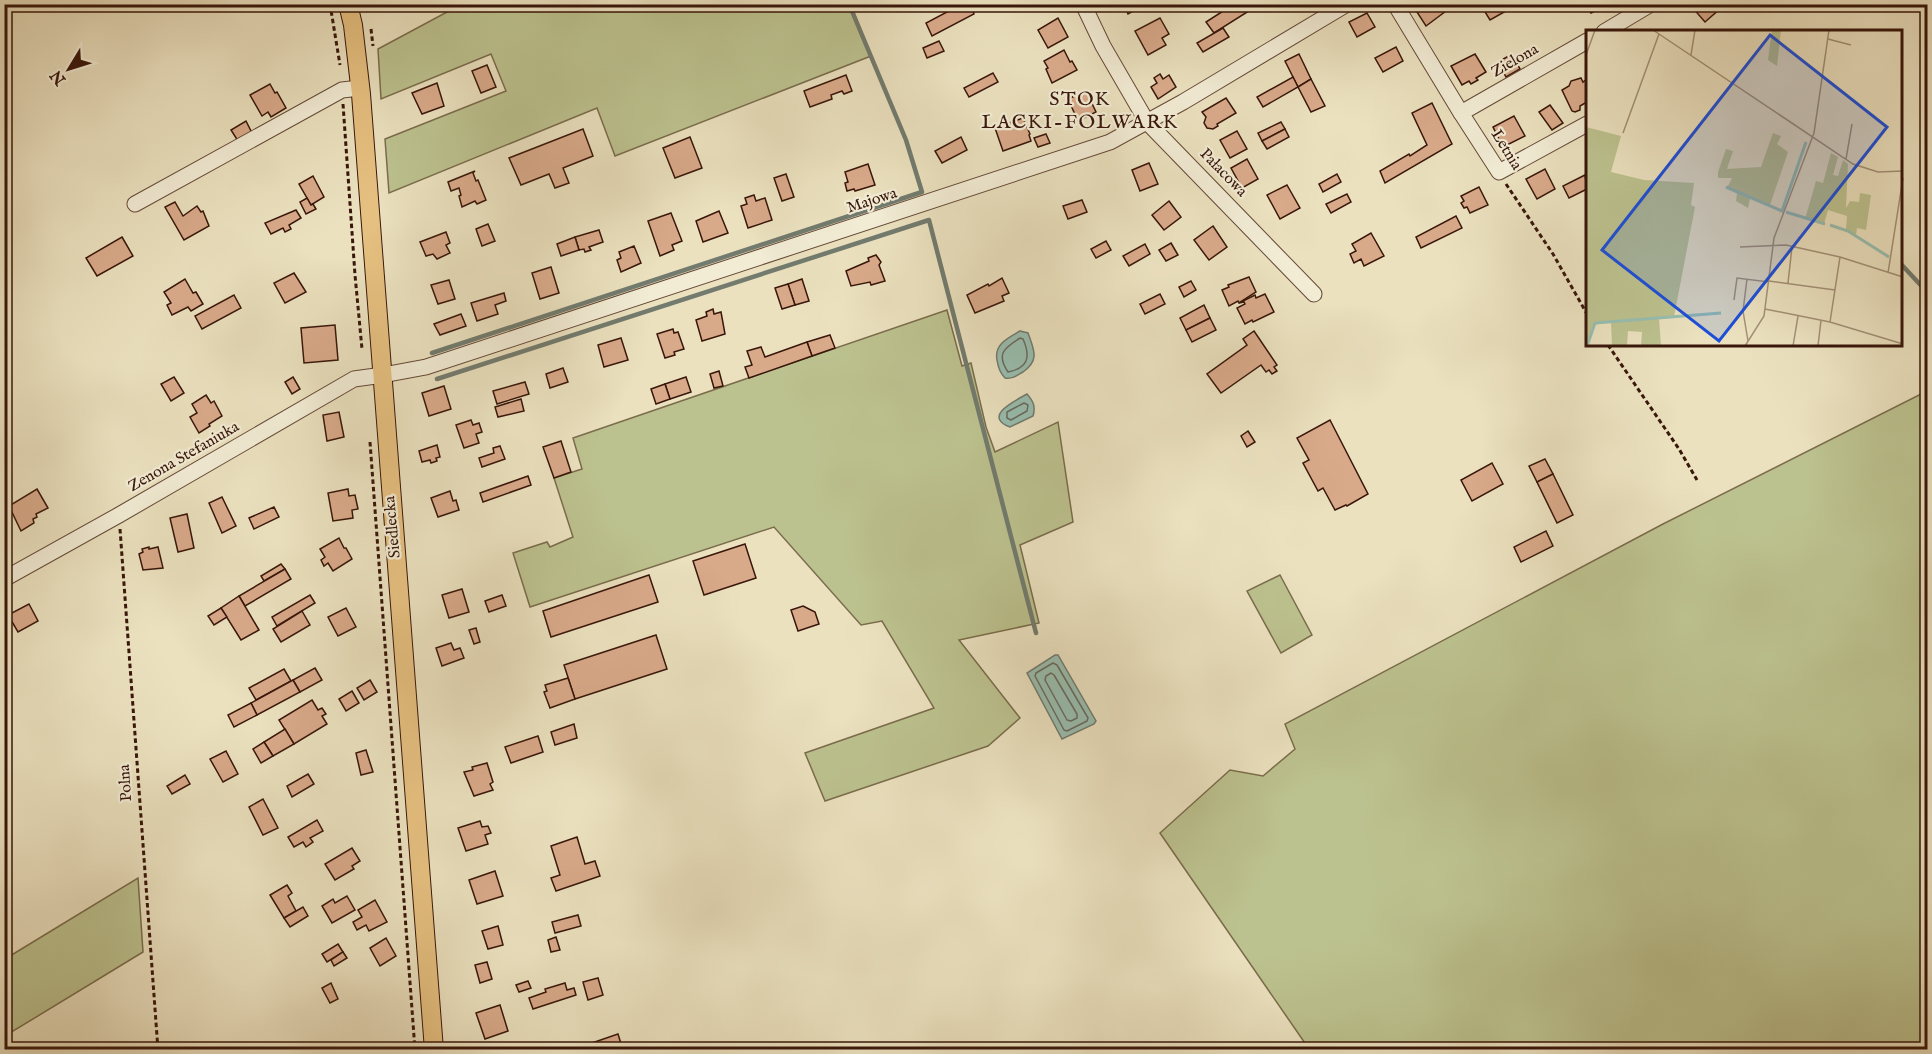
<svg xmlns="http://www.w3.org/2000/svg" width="1932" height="1054" font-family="'IM FELL English',serif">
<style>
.green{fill:#bcc28f;stroke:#7a6c4c;stroke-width:1.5}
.water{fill:#98beb0;stroke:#727b6e;stroke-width:1.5}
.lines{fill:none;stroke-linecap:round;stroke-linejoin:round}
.shore{stroke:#686a5d;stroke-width:1.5}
.stream{stroke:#727b6e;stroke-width:4.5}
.building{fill:#d9aa8a;stroke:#38160a;stroke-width:1.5}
.minor-casing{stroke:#654937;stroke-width:17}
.major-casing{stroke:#38160a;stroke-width:20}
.path{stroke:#38160a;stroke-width:3;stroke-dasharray:4.5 3;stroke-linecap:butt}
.minor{stroke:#f2ecd5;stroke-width:15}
.major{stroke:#e6c080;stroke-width:18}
.labels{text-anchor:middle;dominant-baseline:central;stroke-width:4.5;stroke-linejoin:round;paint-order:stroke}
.street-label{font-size:16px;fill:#38160a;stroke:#f2ecd5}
.quarter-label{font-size:20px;letter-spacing:1.5px;fill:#38160a;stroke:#f2ecd5}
.inset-river{fill:none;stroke:#98beb0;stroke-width:3}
.inset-road{fill:none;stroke:#a39077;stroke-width:1.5}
.view{fill:#1d4ed8;fill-opacity:0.15;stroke:#1d4ed8;stroke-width:3}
.inset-edge{fill:none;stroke:#38160a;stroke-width:3}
</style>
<rect width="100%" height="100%" fill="#ebe1bf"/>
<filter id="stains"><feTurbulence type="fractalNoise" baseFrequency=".00333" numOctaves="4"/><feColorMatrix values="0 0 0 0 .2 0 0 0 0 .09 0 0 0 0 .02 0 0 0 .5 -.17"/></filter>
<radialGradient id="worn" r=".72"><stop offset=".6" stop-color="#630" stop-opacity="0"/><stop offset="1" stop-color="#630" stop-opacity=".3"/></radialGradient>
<g class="green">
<polygon points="851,5 871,56 615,156 597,108 389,193 385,139 506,91 491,54 381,99 378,49 460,5"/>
<polygon points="947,310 962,366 971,363 986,427 995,452 1058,422 1073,522 1020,545 1039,623 959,640 1020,718 988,746 825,801 805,753 934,708 882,621 861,625 774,527 530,607 513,553 547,542 550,547 573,537 554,478 582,469 573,438"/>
<polygon points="1927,391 1927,1049 1309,1049 1160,833 1230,770 1263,776 1295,749 1285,724 1663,524"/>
<polygon points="1280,575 1312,635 1281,653 1247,591"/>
<polygon points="138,878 143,952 5,1036 5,959"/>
</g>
<g class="water">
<path d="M1020,331L1028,333C1034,350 1040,360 1023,372C1016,376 1013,379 1005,378C1000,373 998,367 997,360C994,344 1008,338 1020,331Z"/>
<path d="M1027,394C1033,401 1036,406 1033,416L1010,427C982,416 1015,401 1027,394Z"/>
<polygon points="1055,655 1058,655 1096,721 1094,724 1062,739 1027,673"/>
</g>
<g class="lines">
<g class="shore">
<path d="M1020,338L1023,339C1031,357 1028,368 1008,372C996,354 1004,348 1020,338Z"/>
<polygon points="1024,403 1028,405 1027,411 1011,420 1007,418 1007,412"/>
<polygon points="1053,663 1057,665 1088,718 1087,721 1067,731 1064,730 1035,676 1036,673"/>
<polygon points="1051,673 1054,675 1077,714 1077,718 1071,721 1067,720 1045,680 1046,676"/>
</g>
<g class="stream">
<polyline points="1900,263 1928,293"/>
<polyline points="432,353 922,192 906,140 849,4"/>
<polyline points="437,379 929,220 1036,633"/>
</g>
</g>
<g class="building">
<polygon points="962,4 970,4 974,14 932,36 926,23"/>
<polygon points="1124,4 1146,4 1128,14"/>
<polygon points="1234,4 1249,4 1252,9 1214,33 1206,22"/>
<polygon points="1421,4 1448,4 1450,8 1426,26 1415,9"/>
<polygon points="1486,4 1502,4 1506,11 1490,20 1482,7"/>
<polygon points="1586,4 1610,4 1591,13"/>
<polygon points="1692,4 1720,4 1722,7 1705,22 1691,6"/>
<polygon points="1367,13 1375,27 1357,37 1349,22"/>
<polygon points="1058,18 1068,37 1048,48 1038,30"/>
<polygon points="1160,18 1169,34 1162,38 1166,45 1148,55 1135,31"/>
<polygon points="1223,28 1229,37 1203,52 1197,43"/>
<polygon points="939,41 944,51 927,58 923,48"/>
<polygon points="1396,47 1403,61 1383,72 1375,58"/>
<polygon points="1064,50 1070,62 1072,61 1077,70 1052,83 1046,69 1048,68 1044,61"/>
<polygon points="1299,54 1311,79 1298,87 1285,61"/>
<polygon points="1475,54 1486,72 1476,78 1478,80 1471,84 1469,81 1462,85 1451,66"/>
<polygon points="1512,54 1520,69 1506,77 1498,62"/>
<polygon points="487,65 496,87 481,93 472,71"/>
<polygon points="993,73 998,82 969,97 964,88"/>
<polygon points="1160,74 1163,79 1169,75 1176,87 1158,99 1151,87 1157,83 1154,78"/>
<polygon points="846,75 852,91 844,94 842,91 831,95 832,99 810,107 804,91"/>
<polygon points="1293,77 1298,87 1263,107 1257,97"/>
<polygon points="1581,78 1583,82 1587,79 1587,102 1580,106 1580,110 1575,112 1572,111 1562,90 1569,86 1571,81"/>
<polygon points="1311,79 1325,106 1311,112 1298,87"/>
<polygon points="437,83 444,106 422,114 412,93"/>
<polygon points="270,84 275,93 277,92 286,108 271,117 268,112 262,116 250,95"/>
<polygon points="1086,91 1096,112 1078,121 1068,99"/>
<polygon points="1226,98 1236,113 1217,124 1218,126 1213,129 1207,128 1204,123 1206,117 1202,112"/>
<polygon points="1432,103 1452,144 1385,183 1380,171 1409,154 1410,156 1427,145 1412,113"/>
<polygon points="1550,105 1563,123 1552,130 1539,112"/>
<polygon points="1514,116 1525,136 1503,147 1493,127"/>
<polygon points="1023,118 1030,134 1029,135 1031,141 1003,151 995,128"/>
<polygon points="246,121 252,133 238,141 231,130"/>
<polygon points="1281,122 1285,129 1262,141 1258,133"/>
<polygon points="583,129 593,156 563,168 569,183 555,188 549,174 521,185 509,158"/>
<polygon points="1285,129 1289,137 1267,149 1262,141"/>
<polygon points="1237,131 1247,149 1230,158 1220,140"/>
<polygon points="1046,134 1050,143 1038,147 1034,138"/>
<polygon points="690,137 702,168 675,178 663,148"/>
<polygon points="961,137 967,150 942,163 935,151"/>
<polygon points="1247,159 1258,179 1242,188 1231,168"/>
<polygon points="1149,163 1158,184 1140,191 1132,170"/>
<polygon points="868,164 875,185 855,191 854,189 847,191 845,183 848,182 845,172"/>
<polygon points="1545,169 1555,189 1537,199 1526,179"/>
<polygon points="475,171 473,173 476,181 478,180 486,200 477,204 475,201 462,207 459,196 461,195 459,188 451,191 448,182"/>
<polygon points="786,174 794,197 782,201 774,178"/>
<polygon points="1337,174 1341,182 1323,192 1319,184"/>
<polygon points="1585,175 1587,189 1569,198 1563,186"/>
<polygon points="313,176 324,197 311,205 299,184"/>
<polygon points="1287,185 1300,208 1280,219 1267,195"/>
<polygon points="1479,187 1488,205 1470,213 1467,207 1464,208 1461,203 1464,201 1461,196"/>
<polygon points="1347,194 1351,202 1331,213 1326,204"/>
<polygon points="754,195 756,201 765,198 772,220 748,228 741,206 747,204 745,198"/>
<polygon points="307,198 311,205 313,204 316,209 306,214 300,202"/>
<polygon points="1082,200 1087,212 1068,219 1063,206"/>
<polygon points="1169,201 1181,217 1164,230 1152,215"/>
<polygon points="175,202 183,216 197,206 201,212 203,211 209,226 184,240 165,207"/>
<polygon points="296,210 301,218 289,225 291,229 285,232 283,228 271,234 265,223"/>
<polygon points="719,211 728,233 703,242 696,221"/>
<polygon points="671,213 682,241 672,245 674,250 660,256 648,221"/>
<polygon points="1456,216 1462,228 1421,248 1416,237"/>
<polygon points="488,224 495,241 482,246 476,229"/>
<polygon points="1213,226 1227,247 1209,260 1194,240"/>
<polygon points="599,230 603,242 589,247 591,250 585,252 584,249 579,250 575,237"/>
<polygon points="446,232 450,243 446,245 450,253 437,259 433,254 426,256 420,242"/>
<polygon points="1371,233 1384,256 1364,266 1361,259 1354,263 1350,254 1356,251 1352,244"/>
<polygon points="122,237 133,256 97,276 86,258"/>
<polygon points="575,237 579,250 561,256 557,244"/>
<polygon points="1106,241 1111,250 1096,258 1091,249"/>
<polygon points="1171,243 1178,255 1166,261 1159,250"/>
<polygon points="1145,244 1150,254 1129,266 1123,256"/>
<polygon points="634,246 641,263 621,272 617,260 621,258 619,252"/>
<polygon points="876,255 881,262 879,265 885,281 871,285 870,282 851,286 846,271 869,261 868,258"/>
<polygon points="551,267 559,293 540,299 532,273"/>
<polygon points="294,273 306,292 285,303 274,283"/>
<polygon points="1249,277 1256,292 1239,303 1238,301 1229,306 1222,290 1229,287 1228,285"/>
<polygon points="1002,278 1009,293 1002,296 1004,301 975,313 967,295 988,284 989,286"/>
<polygon points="185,279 193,293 196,292 203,304 191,311 188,307 172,315 167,305 171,303 164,292"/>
<polygon points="802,279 809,301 795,305 788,284"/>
<polygon points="449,280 455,299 438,304 431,285"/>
<polygon points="1191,281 1196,290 1184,297 1179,287"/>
<polygon points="788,284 795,305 782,309 775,288"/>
<polygon points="504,293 506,301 495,305 498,314 477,321 471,303"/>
<polygon points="1160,294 1165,304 1145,314 1140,304"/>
<polygon points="1265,294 1274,312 1253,322 1252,320 1245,324 1237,308 1245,304 1244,302 1239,303 1255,295 1256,298"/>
<polygon points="234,295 241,308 202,329 195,316"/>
<polygon points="1204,305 1210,318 1186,330 1180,318"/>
<polygon points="713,309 714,314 721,312 725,334 702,341 696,320 707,316 706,312"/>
<polygon points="461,314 466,326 440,335 434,324"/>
<polygon points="1210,318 1216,330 1192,342 1186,330"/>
<polygon points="335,325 338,360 304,363 301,328"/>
<polygon points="673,329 674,333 678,332 684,349 674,352 675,355 665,358 657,334"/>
<polygon points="1254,331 1277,365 1274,367 1277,371 1272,374 1269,370 1266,372 1261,365 1221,393 1207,374 1247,345 1243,339"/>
<polygon points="830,335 835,348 812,356 807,342"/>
<polygon points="621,338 628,360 604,367 598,345"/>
<polygon points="807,342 812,356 749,378 745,367 752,365 747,351 761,347 765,357"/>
<polygon points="563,368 568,382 550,388 546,374"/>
<polygon points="719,371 723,386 714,388 710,374"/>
<polygon points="174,377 184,393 171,401 161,384"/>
<polygon points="293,377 300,389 292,394 285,382"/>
<polygon points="686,377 691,392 670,399 665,384"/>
<polygon points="525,382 529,394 497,404 493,391"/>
<polygon points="665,384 670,399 656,404 651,389"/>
<polygon points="444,386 451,409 429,416 422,393"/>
<polygon points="206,395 211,403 214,401 222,416 209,424 210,426 199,433 190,417 197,413 192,404"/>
<polygon points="521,399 524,411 498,417 495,407"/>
<polygon points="339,412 344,437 327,441 323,415"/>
<polygon points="471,420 473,425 479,423 482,432 476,434 479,443 464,448 456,425"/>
<polygon points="1330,420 1368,494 1347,506 1346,505 1335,510 1323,488 1318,491 1303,463 1309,460 1297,438"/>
<polygon points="1248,431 1255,442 1247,447 1241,436"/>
<polygon points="561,441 571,472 554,478 543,447"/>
<polygon points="437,445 440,457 436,458 437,461 431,463 430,460 422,462 419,451"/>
<polygon points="500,446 505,459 482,467 479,458 494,453 493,448"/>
<polygon points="1545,459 1553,474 1537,482 1529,466"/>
<polygon points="1492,463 1503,484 1472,501 1461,480"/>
<polygon points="1553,474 1573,515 1557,523 1537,482"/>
<polygon points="528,476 531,485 483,502 480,493"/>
<polygon points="37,489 48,508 36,514 37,517 33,519 34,523 21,531 9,506"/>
<polygon points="348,489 349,496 355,495 358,509 352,510 353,518 333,521 328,493"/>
<polygon points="450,491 453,501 456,500 459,510 438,517 431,498"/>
<polygon points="222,497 236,526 222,533 209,503"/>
<polygon points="274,507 279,517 254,529 249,518"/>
<polygon points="187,514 194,548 178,552 170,518"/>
<polygon points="1546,531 1553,546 1521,562 1514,547"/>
<polygon points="339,538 344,548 346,548 352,559 333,571 328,563 324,566 321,560 325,557 320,549"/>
<polygon points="745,544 756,578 704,595 693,561"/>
<polygon points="149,547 149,549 158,547 163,568 143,570 139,554 143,552 142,549"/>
<polygon points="281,564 285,569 264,581 261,576"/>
<polygon points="285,569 291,579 245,606 239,596"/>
<polygon points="649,575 658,602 551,637 543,611"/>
<polygon points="462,589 469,612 449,618 442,595"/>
<polygon points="310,595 315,603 277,626 272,617"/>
<polygon points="502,595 506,606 489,612 485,601"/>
<polygon points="239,596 259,630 241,640 221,608"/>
<polygon points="29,604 38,621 18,632 8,615"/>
<polygon points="803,606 815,612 819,624 798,631 791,610"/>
<polygon points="221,608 227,617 214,625 208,616"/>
<polygon points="346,608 356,627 338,636 328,617"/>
<polygon points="302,611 310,625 281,642 273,629"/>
<polygon points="476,628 480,642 474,644 469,630"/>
<polygon points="656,635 667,669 575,699 564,665"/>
<polygon points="451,643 454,650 460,648 464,658 442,666 436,648"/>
<polygon points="315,668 322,680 300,692 293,680"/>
<polygon points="284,669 291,681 256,700 249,688"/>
<polygon points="568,678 575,699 550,708 544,692 547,691 545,685"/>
<polygon points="293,680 300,692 257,715 251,703"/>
<polygon points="370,680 377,692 364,700 357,688"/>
<polygon points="352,691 359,703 346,711 339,699"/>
<polygon points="312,700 318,710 322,708 326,714 322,716 327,724 294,744 279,720"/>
<polygon points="251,703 257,715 234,727 228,715"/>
<polygon points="574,724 577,738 555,745 551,732"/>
<polygon points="285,729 294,744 273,756 264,742"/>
<polygon points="538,736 543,752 511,763 505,747"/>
<polygon points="264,742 273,756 261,763 253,749"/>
<polygon points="366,750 373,772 361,775 356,753"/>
<polygon points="226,751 238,774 223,782 210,759"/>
<polygon points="487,763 493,782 490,784 493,790 474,796 464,772 473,770 472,767"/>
<polygon points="308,774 314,784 292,797 287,786"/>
<polygon points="185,775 190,784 172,794 167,786"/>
<polygon points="263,799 278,828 263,835 249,807"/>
<polygon points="317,820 323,831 310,838 313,842 306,847 303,842 294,847 288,837"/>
<polygon points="480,821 482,827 488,826 491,833 485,835 488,844 466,851 458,828"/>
<polygon points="577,837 585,864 595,861 600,876 556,891 551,878 560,875 551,846"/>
<polygon points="352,848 360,861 352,866 354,869 335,880 325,864"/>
<polygon points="495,871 503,896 477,904 469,880"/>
<polygon points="287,885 292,893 288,896 296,911 284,918 270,895"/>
<polygon points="347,896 355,910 332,923 322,906 333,899 335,903"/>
<polygon points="375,900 387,922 369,931 366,925 357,930 353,922 362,917 358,910"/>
<polygon points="303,907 308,916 290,927 284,918"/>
<polygon points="578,915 581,926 555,933 552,922"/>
<polygon points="498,926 503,945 488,949 482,931"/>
<polygon points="556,937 560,950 551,952 548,940"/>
<polygon points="386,938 396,956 380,966 370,948"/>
<polygon points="338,944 343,952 327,962 322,954"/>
<polygon points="343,952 347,958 334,966 331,960"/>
<polygon points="487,962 492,979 480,983 475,965"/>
<polygon points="598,978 603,995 588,1000 583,982"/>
<polygon points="528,981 531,988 519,992 516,985"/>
<polygon points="331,983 338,999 330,1003 322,988"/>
<polygon points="565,983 567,990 574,988 576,995 533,1009 529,998 546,992 545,989"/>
<polygon points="500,1005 508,1031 485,1039 476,1013"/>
<polygon points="618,1034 623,1050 587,1050 586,1045"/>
</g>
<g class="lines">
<defs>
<g id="minor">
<polyline points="1083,4 1103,46 1147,122 1314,294"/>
<polyline points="1395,4 1461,113 1499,172 1587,124"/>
<polyline points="1604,32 1651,4"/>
<polyline points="1461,113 1587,41"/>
<polyline points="135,204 342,90 360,88"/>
<polyline points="4,579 119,515 354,379 383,375 426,367 1110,142 1183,102 1347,4"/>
</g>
<polyline id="major" points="348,4 353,25 361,94 434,1050"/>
</defs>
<use href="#minor" class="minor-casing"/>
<use href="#major" class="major-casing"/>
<g class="path">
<polyline points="330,4 340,65"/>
<polyline points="1361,10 1370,4"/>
<polyline points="371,29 373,46"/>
<polyline points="343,104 355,275 362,349"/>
<polyline points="1506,184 1553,254 1587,314"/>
<polyline points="1608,345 1679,449 1697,480"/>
<polyline points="370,442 415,1050"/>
<polyline points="120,529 158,1050"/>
</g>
<use href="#minor" class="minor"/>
<use href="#major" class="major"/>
</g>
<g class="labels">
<g class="street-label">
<text transform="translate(1515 61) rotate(-30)">Zielona</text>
<text transform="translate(1506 150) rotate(58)">Letnia</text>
<text transform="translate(1223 173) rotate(46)">Pałacowa</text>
<text transform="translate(872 201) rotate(-18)">Majowa</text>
<text transform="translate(184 457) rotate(-30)">Zenona Stefaniuka</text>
<text transform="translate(393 527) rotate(-95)">Siedlecka</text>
<text transform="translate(126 783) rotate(-94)">Polna</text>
</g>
<g class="quarter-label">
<text x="1080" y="99">STOK<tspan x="1080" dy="23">LACKI-FOLWARK</tspan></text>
</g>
</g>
<g transform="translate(1586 30)">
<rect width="316" height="316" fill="#ebe1bf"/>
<path d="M186,0H195L191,36L182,30ZM0,97L35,106L25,142L58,150L108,153L105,175L109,177L88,287L73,289L75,316H55L56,302L42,301L41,316H26L25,292L7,295L0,316ZM187,103L195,106L191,114L202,122L184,175L164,168L162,178L150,171L151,163L141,158L146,148H132V142L140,119L147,121L141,139L175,137ZM245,123L252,127L247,145L252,146L257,130L262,134L260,178L264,171L273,172L274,163L285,165L280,200L271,198L270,205L260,199L261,186L242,180L238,194L219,189L230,151L237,153Z" fill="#bcc28f"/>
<path class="inset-river" d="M140,157L196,181L220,112M200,182L239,194M244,195L262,201L303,227M1,316L9,293L135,283"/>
<path class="inset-road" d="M67,0L267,134L292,142L317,141M242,9L265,15M0,25L9,0M105,25L109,0M37,103L73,4M260,129L266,94M154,217L200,215L254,227L317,247M302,243L317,148M161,249L157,281L162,311M183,251L249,260M202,253L206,217M148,270L151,248L183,252M179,279L244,292L317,314M244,292L254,227M159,316L178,286L188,208L228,103L243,0M207,316L212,286M232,316L235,290"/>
<path class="view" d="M184,5L301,97L133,311L16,220Z"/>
<rect width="316" height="316" class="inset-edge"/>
</g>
<rect width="1932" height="1054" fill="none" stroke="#ebe1bf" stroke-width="24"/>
<rect x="6" y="6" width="1920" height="1042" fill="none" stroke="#38160a" stroke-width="3"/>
<rect x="12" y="12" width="1908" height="1030" fill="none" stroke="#38160a" stroke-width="1.5"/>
<g transform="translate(69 69) rotate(232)" stroke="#f2ecd5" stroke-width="4.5" paint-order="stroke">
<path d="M0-4.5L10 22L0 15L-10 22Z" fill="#38160a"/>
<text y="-9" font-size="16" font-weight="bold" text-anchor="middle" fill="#38160a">N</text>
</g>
<rect width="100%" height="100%" filter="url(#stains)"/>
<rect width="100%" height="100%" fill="url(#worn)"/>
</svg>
